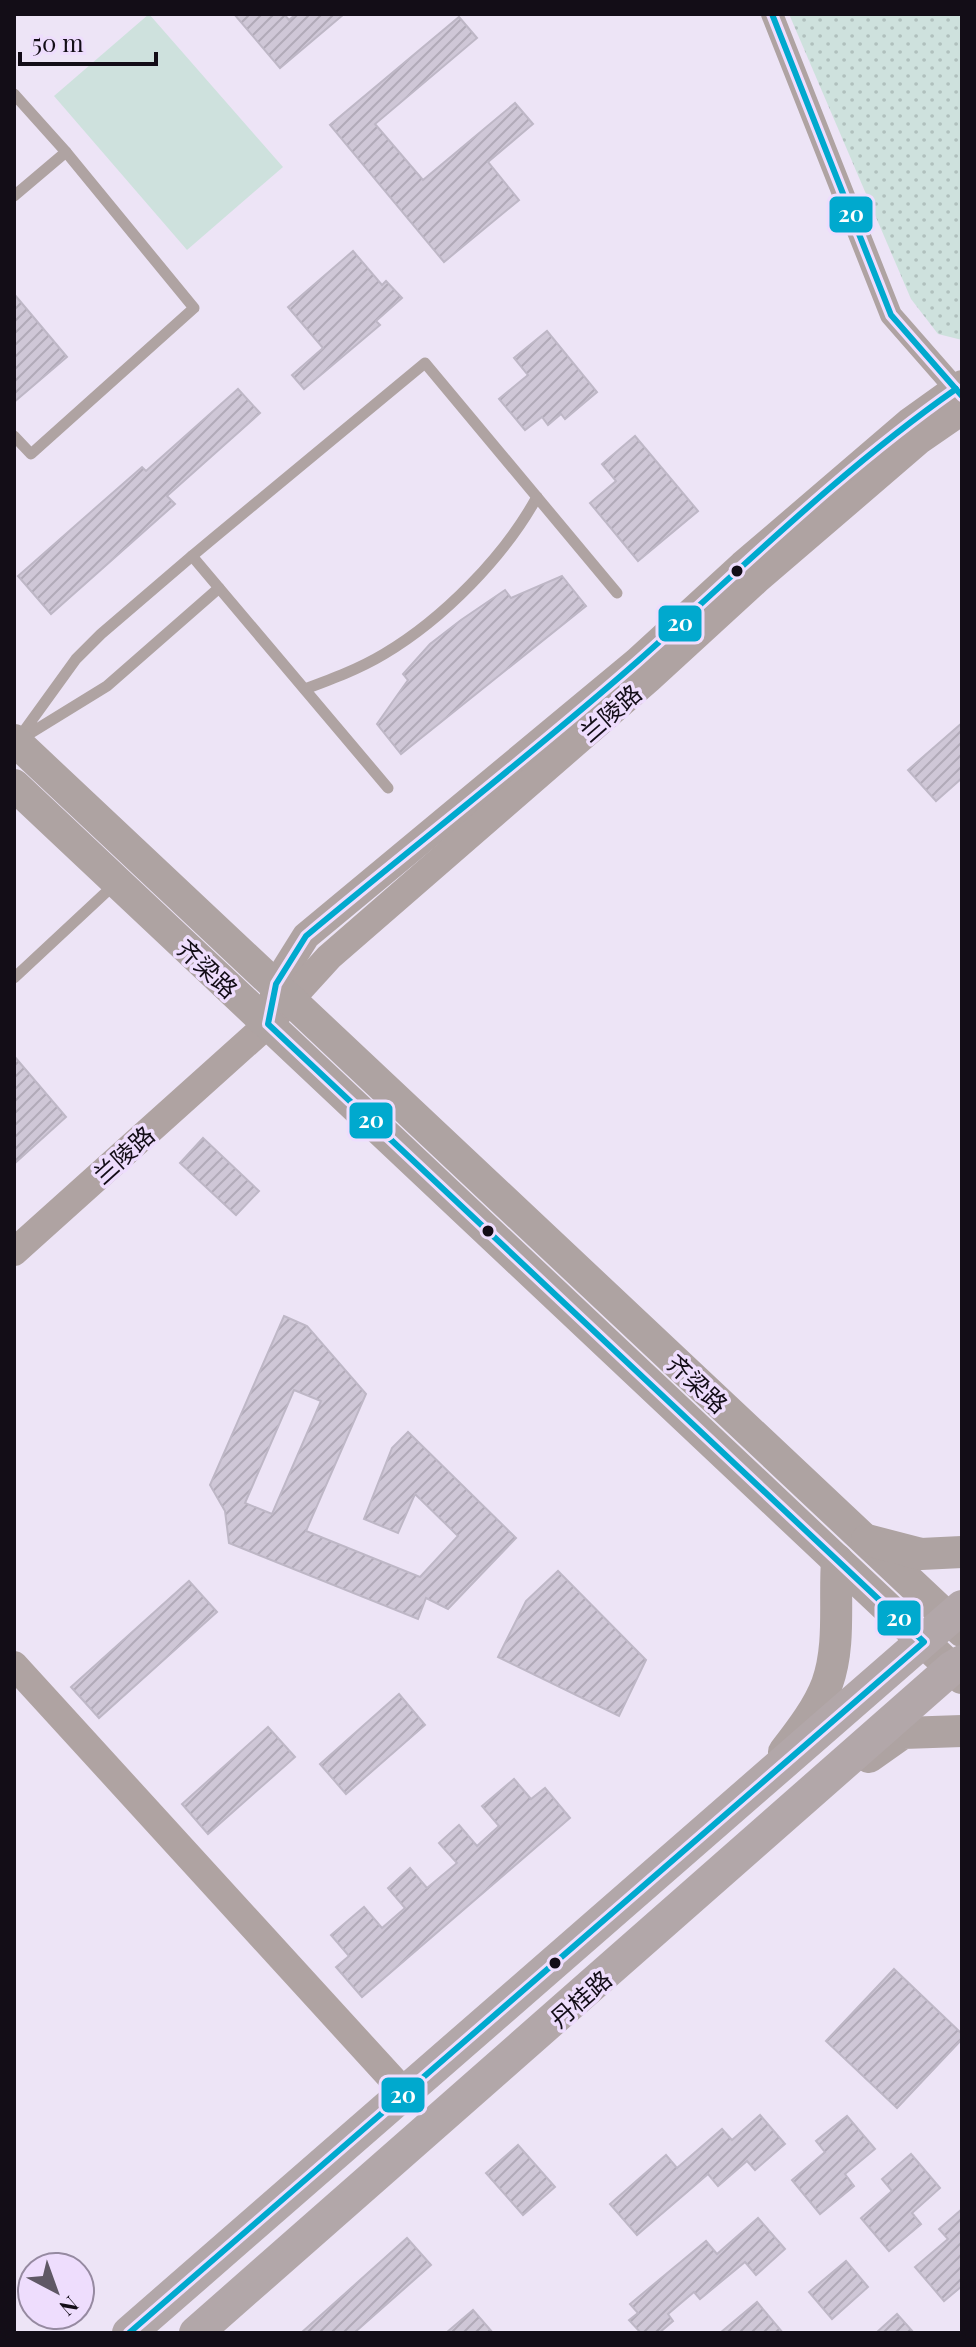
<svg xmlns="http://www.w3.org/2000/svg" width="976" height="2347" font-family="'Playfair Display','Noto Sans SC',serif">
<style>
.park{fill:url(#park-dots)}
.pitch{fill:#cee1dd}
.building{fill:url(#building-hatch);stroke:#beb7c6;stroke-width:2;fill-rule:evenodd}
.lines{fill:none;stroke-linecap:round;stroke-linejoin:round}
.service{stroke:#afa3a2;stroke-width:11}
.minor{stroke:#afa3a2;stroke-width:22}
.tertiary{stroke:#afa3a2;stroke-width:28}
.secondary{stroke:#aea3a2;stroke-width:32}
.primary{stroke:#b2a7a9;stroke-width:34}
.bus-1-casing{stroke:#eeddfd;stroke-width:12}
.bus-1{stroke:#00a9ce;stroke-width:6}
.bus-dot{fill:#130d17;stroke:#eeddfd;stroke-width:3}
.labels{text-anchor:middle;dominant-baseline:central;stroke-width:7;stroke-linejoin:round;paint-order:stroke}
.street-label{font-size:24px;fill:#130d17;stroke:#eeddfd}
.line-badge{stroke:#eeddfd;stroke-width:3}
.badge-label{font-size:22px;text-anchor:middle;font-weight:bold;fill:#fff}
</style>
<defs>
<pattern id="park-dots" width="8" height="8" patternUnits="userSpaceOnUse" patternTransform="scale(2)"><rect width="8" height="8" fill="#cee1dd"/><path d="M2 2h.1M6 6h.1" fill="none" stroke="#b0c0bd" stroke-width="1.8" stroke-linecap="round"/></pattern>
<pattern id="building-hatch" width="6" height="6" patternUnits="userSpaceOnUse" patternTransform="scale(2)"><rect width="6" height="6" fill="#cfc7d7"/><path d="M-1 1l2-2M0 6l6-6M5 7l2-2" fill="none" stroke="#b1aab8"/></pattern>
</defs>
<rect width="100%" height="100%" fill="#ede4f6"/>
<polygon class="park" points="789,14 962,14 962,340 938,334 911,299"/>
<polygon class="pitch" points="149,14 283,167 187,250 54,96"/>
<g class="building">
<polygon points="234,14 284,14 289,20 296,14 344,14 280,68"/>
<polygon points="459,17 477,38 375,124 423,180 515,103 533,124 488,162 519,200 444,262 330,125"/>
<polygon points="353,251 382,285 386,281 402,298 376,321 380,325 304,389 292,375 323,348 288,307"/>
<polygon points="14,294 67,357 14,402"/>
<polygon points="547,331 597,392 565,419 561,414 548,425 542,417 525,430 499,399 528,375 514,358"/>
<polygon points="238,389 260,413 167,496 175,504 51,614 18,576 142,467 146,471"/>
<polygon points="635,436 698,511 638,561 590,503 616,481 602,464"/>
<polygon points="562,576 586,606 401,754 377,724 408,680 403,674 430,644 461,620 505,590 511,598"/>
<polygon points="962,723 962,778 936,801 908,770"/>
<polygon points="14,1056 66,1117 14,1164"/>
<polygon points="203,1138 259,1191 236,1215 180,1163"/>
<path d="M284,1316L307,1326L366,1394L306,1531L420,1577L458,1536L415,1494L398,1533L364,1519L392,1448L408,1432L516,1538L448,1609L426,1598L418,1619L229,1543L225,1511L210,1485ZM294,1390L321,1401L272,1514L245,1503Z"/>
<polygon points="558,1571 646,1660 619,1716 498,1657 526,1601"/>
<polygon points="189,1581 217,1612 99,1718 71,1687"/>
<polygon points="399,1694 425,1725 346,1794 320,1764"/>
<polygon points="268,1727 295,1757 208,1834 182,1804"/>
<polygon points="514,1779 531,1799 545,1788 570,1818 362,1997 336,1967 349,1956 331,1935 364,1907 382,1928 405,1908 388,1888 410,1868 427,1888 457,1863 439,1843 459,1825 477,1846 499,1826 482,1806"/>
<polygon points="894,1969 962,2034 962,2039 897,2108 826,2041"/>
<polygon points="760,2115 785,2144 755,2170 747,2161 718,2186 708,2174 637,2235 610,2204 666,2155 677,2168 722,2129 732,2140"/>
<polygon points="847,2116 875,2149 845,2174 854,2186 820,2214 792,2180 825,2152 816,2141"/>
<polygon points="518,2145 555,2187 523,2215 486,2173"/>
<polygon points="911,2154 940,2188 912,2213 921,2224 889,2251 861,2218 892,2191 882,2179"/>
<polygon points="962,2209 962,2286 944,2301 915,2267 948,2239 939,2229"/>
<polygon points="758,2218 785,2249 756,2275 745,2262 700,2299 694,2292 668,2314 673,2321 659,2333 641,2333 629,2320 638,2313 630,2304 706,2241 717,2254"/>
<polygon points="407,2238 431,2265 354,2333 301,2333"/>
<polygon points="846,2261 868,2287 832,2319 809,2292"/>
<polygon points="757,2302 783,2333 720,2333"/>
<polygon points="473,2310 493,2333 446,2333"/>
<polygon points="897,2314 914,2333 876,2333"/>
</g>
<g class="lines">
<g class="service">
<polyline points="14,94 66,152 194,308 31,454 14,436"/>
<polyline points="14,196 66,152"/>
<polyline points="192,556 101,634 76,659 16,742 107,686 219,588"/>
<path d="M305,689C332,679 359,669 384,654C443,619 504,557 537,497"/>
<polyline points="388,788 192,556 216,536 425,363 617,593"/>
<polyline points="14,978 116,883"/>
</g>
<polyline class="minor" points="772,14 891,315 962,396"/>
<g class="tertiary">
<polyline points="272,1005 276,984 306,936 636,662 742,565 909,422 962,384"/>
<polyline points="14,1252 268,1024 329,957 649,679 757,580 920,440 962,411"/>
<polyline points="14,1665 405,2093"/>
</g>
<g class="secondary">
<polyline points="14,740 962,1631"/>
<polyline points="14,785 962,1678"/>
<polyline points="867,1540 921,1554 962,1552"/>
<path d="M784,1752C800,1731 818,1708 827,1684C841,1645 834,1601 837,1560"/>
<polyline points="869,1757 903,1733 962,1731"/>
</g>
<g class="primary">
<polyline points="129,2333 962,1607"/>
<polyline points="196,2333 952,1668 962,1662"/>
</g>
<defs>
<g id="bus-1">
<polyline points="772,14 891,315 962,396"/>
<path d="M129,2333L924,1642L268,1024L276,984L306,936C416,844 530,756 638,661C742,568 842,469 956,389"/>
</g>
</defs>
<use href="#bus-1" class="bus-1-casing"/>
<use href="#bus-1" class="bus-1"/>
</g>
<g class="bus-dot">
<circle cx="737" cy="571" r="7"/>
<circle cx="488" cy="1231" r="7"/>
<circle cx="555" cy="1963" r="7"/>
</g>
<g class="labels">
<g class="street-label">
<text transform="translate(610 712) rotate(-41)">兰陵路</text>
<text transform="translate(208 968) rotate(43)">齐梁路</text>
<text transform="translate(123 1154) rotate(-42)">兰陵路</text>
<text transform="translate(698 1383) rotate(43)">齐梁路</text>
<text transform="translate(580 1998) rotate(-41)">丹桂路</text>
</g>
</g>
<g class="line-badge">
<rect x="828" y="195" width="46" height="39" rx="8" fill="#00a9ce"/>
<rect x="657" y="604" width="46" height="39" rx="8" fill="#00a9ce"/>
<rect x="348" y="1101" width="46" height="39" rx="8" fill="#00a9ce"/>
<rect x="876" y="1599" width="46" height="38" rx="8" fill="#00a9ce"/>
<rect x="380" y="2076" width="46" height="38" rx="8" fill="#00a9ce"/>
</g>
<g class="badge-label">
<text x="851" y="222">20</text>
<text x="680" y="631">20</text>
<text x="371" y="1128">20</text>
<text x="899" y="1626">20</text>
<text x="403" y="2103">20</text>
</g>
<rect width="976" height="2347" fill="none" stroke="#130d17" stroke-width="32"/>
<g transform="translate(56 2291) rotate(139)"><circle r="38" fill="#eeddfd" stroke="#968aa1" stroke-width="2"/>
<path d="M0-6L14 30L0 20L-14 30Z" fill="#5f5865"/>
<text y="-12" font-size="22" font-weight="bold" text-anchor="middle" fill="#130d17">N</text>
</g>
<path d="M20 52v12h136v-12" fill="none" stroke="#130d17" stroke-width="4"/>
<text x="32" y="52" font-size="24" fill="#130d17" stroke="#eeddfd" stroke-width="6" paint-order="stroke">50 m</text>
</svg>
